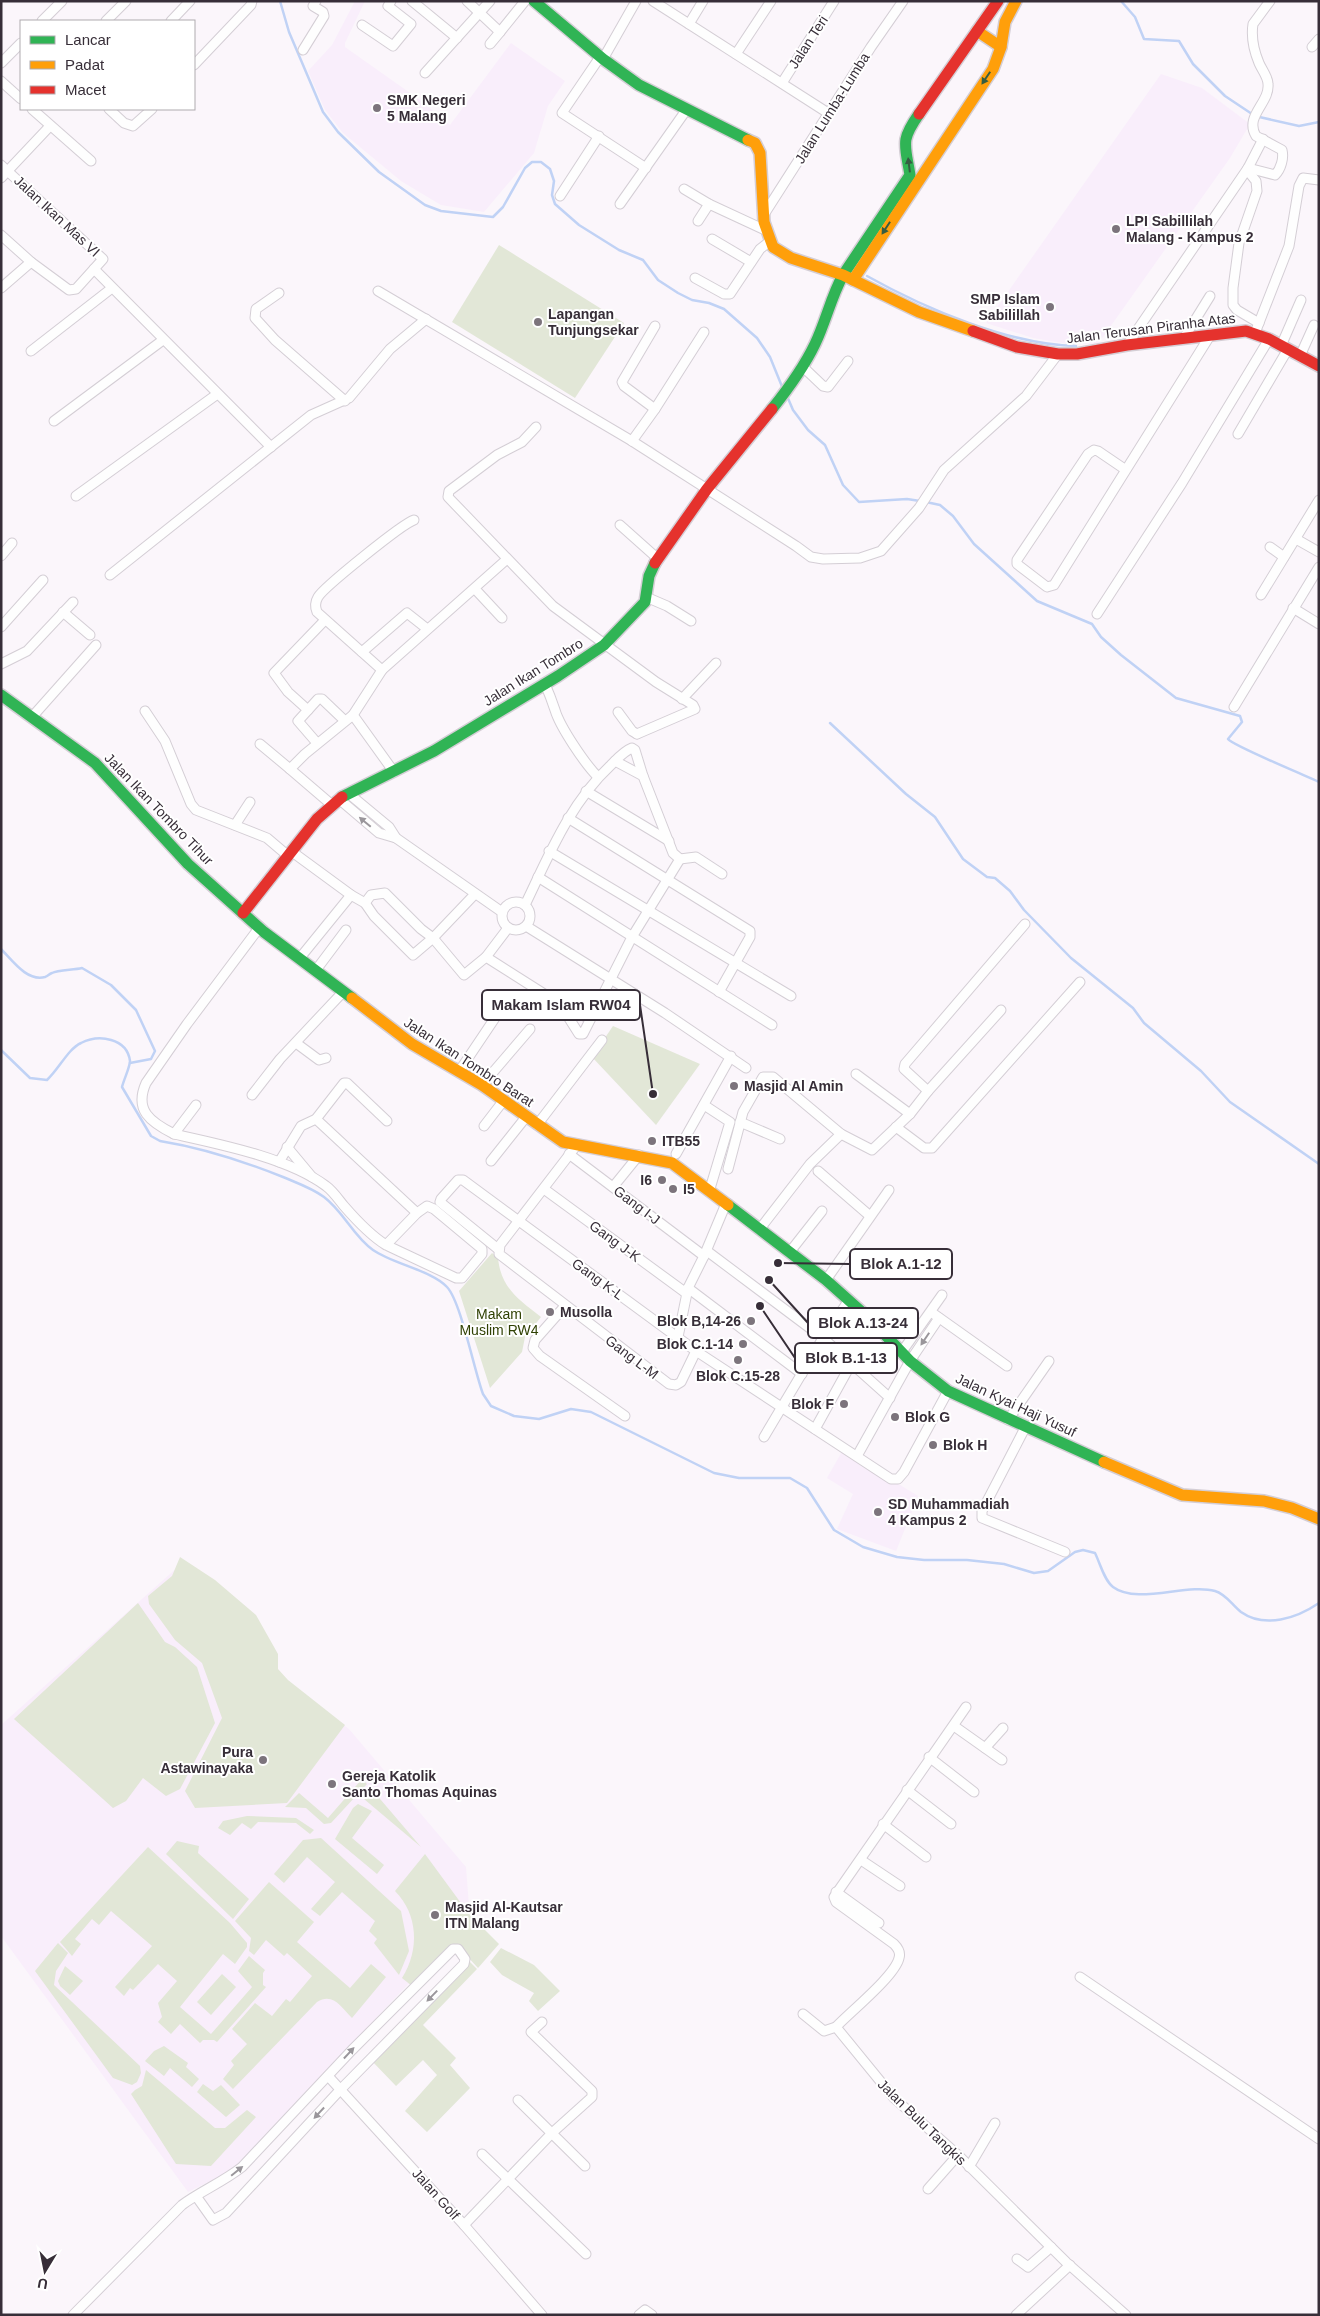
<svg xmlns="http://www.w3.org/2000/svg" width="1320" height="2316" font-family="Helvetica,sans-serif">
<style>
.built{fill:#f9eefb}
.green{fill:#e2e7d7}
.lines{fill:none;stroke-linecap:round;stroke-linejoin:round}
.stream{stroke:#c0d2f5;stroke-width:2.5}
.street-casing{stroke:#d4ced5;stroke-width:11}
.fast-casing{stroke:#d4ced5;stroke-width:14}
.slow-casing{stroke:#d4ced5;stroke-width:14}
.jam-casing{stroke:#d4ced5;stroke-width:14}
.street{stroke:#fefefe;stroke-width:9}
.fast{stroke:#30b455;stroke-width:11}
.slow{stroke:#ff9f0a;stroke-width:11}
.jam{stroke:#e5322d;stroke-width:11}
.oneway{fill:#355d42}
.oneway2{fill:#9a969b}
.poi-dot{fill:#7c747c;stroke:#fff;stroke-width:2}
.labels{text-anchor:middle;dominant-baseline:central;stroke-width:4;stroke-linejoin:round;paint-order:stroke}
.street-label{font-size:14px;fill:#372e38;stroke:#fff}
.poi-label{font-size:14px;font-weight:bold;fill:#372e38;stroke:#fff;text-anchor:start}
.park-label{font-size:14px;fill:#304104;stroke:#fff}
.leader{fill:none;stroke:#372e38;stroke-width:2}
.callout-dot{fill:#372e38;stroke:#fff;stroke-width:2}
.callout{fill:#fff;stroke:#372e38;stroke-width:2}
.callout-label{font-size:15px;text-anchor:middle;font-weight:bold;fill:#372e38}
</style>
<rect width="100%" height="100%" fill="#fbf6fb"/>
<g class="built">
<polygon points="355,1 365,1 345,43 345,47 420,100 450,125 511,43 565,81 548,106 534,153 484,212 441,205 401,181 343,133 325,110 308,71 332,45"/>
<polygon points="1161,74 1202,88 1250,124 1230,158 1098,344 1063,343 1033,338 986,323"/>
<polygon points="843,1450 918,1496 896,1551 837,1529 853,1494 827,1478"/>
<polygon points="180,1565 271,1673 349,1729 466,1867 470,1919 231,2171 188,2192 1,1936 1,1725"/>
</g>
<g class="green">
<polygon points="499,245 624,323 575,398 452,322"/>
<polygon points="613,1026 700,1064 656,1125 592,1057"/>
<path d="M492,1253L498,1258C501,1288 518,1299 541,1317L525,1337L522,1352L490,1388L459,1291Z"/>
<polygon points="180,1557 215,1580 256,1615 278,1654 278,1669 288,1680 345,1725 287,1803 195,1808 185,1791 222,1718 202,1663 175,1640 149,1604 148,1596 172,1576"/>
<polygon points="138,1603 165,1642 175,1647 197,1667 215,1723 180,1789 166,1796 143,1778 126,1801 113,1808 14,1719"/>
<polygon points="362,1779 367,1784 331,1823 324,1824 306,1808 285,1807 299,1793 328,1818"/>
<polygon points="369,1786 421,1847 364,1799 359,1798"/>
<polygon points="358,1804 372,1811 352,1838 384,1865 377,1874 335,1839 353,1808"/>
<polygon points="247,1816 296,1818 314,1830 310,1834 296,1823 258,1822 251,1829 242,1823 230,1835 218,1828 223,1821"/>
<polygon points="321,1838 401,1911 409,1951 399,1975 374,1943 377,1939 369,1931 375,1921 342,1892 320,1916 311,1909 335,1882 307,1857 284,1883 274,1874 303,1840"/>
<polygon points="177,1841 199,1846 198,1853 249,1899 233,1919 166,1854"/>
<polygon points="148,1847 230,1923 247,1943 247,1947 235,1964 223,1954 180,2007 211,2034 252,1987 238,1971 249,1956 265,1970 263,1973 263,1985 266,1987 217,2042 214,2040 203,2040 200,2043 180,2024 171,2034 158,2022 162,2017 158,2003 177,1981 158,1964 133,1990 130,1988 124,1996 115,1987 152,1946 111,1911 99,1925 92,1919 75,1939 81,1944 72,1956 60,1942"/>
<path d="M425,1854L469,1914L499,1944L478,1968L457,1945L412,1986L402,1978C420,1950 418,1914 395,1891Z"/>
<path d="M269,1882L314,1922L297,1942L350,1988L371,1964L386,1977L352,2018C341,2007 333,1992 317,2002L233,2089L223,2079L234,2065L231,2061L247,2044L232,2029L255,2003L272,2016L286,1999L290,2002L312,1976L287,1953L284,1956L266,1940L254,1955L249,1951L251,1938L235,1921Z"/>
<polygon points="58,1943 68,1953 56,1971 54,1985 140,2066 141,2073 137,2082 132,2085 113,2078 35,1971"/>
<polygon points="501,1948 534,1965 560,1991 538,2011 529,2001 534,1993 502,1975 490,1962"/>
<polygon points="469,1961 477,1969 423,2025 456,2058 450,2065 470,2088 427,2132 405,2111 437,2075 423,2060 396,2086 372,2061"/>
<polygon points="65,1966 83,1981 70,1995 60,1986 58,1981"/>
<polygon points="222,1974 236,1987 211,2015 197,2002"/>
<polygon points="164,2046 188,2063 186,2067 199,2079 192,2087 170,2068 164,2076 145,2061 154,2051"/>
<polygon points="146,2070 215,2128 225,2128 247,2110 256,2117 211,2166 176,2164 131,2094 135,2090 142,2086"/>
<polygon points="203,2084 213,2091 221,2085 240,2105 226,2117 197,2092"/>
</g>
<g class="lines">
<g class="stream">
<polyline points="280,1 289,32 323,112 338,132 379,172 425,205 441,211 493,217 503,207 525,168 532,162 541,162 550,169 554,181 552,195 555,204 579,225 619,250 643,260 658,280 678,293 692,300 709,303 724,309 757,338 770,357 783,389"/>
<polyline points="1121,1 1135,17 1144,39 1179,41 1193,64 1225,96 1255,116 1299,126 1319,122"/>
<path d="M867,276C924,308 1010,345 1076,346"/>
<polyline points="787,396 793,410 808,430 825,445 843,485 859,502 907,499 920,501"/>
<path d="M926,502L940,505L953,516L974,544L1037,601L1092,624L1101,637L1121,655L1176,698L1240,716L1242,722L1228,739C1233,746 1305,775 1319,782"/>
<polyline points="830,723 906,794 935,817 963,859 987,877 995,878 1010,891 1024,910 1071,958 1133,1008 1144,1023 1201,1071 1230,1102 1319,1164"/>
<path d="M1,949C12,960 27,982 45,977C48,976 49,974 52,973C58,970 74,970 82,968L111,985L136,1010L155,1051L151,1059L130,1063"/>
<path d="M1,1050L30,1078L47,1080C59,1069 68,1049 81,1043C99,1034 127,1038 130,1061C130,1067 124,1079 122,1087L151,1136L160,1141C203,1148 243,1161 283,1177C297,1183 312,1188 324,1197C344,1212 353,1236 373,1250C393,1264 433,1271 447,1287C461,1302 474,1370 483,1394L491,1406L514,1416L539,1419L571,1409L591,1412L714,1473L739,1478H790L807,1488L834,1530L863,1547L897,1557L924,1560H967L1004,1564L1034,1573L1048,1571L1075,1552L1083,1550L1095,1553C1100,1563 1104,1580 1113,1587C1137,1605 1187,1583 1215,1591C1226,1594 1232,1605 1241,1612C1265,1629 1297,1618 1319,1603"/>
</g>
<defs>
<g id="street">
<polyline points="412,1 457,38"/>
<polyline points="467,1 500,32 525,1"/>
<polyline points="653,1 828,113"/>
<polyline points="42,21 62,1"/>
<polyline points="106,21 126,1"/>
<polyline points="171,21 190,1"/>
<polyline points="689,24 703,1"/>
<polyline points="362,25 393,46 411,24 388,6 391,1"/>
<polyline points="490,44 500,32"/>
<polyline points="1312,47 1319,39"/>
<polyline points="303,50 324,16 323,12 313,6 316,1"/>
<polyline points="736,54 771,1"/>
<polyline points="600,57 562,113 646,168"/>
<polyline points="603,59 636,1"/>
<polyline points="1,63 21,43"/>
<polyline points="194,65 251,5 252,1"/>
<polyline points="425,73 490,1"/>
<polyline points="1,81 21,99"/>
<polyline points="782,83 834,1"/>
<polyline points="32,109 91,161"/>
<polyline points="109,109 124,123 133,126 152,109"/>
<polyline points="1,165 103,259 76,289 69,290 31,262 1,235"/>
<path d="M1248,168L1275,175C1281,169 1284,158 1282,150L1256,136C1244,116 1270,103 1268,84C1268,77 1262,70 1259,63C1254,51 1251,37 1253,24L1270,1"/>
<polyline points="1247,170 1256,181 1257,191 1239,243 1233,288 1233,305 1237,310 1259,323"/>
<polyline points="1,178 50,126"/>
<polyline points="684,189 709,204 765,230"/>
<polyline points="560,196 599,136"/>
<polyline points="620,204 687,109"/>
<polyline points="763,216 871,47 903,1"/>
<polyline points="698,221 709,204"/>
<polyline points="712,239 751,262"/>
<polyline points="94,269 271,447"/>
<polyline points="695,278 724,294 730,294 760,249 769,242"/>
<polyline points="1,288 31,262"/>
<polyline points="378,291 632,441 796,546 811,557 823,559 860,558 881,551 919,508 944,470 1026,396 1058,354"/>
<polyline points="279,293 256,309 255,318 275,340 345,401"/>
<polyline points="655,326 622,382 624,386 655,409"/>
<polyline points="1255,333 1289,246 1299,186 1303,178 1319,180"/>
<polyline points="1184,338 1210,296"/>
<polyline points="1127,345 1248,168 1263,139"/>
<polyline points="1281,346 1301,300"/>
<polyline points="31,351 112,288"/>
<polyline points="1300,356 1314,325"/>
<polyline points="802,366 823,386 828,387 848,361"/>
<polyline points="54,421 163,340"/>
<polyline points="536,427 522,442 497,455 449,491 448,497 553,606 656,682 693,705 695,709 637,734"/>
<polyline points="1238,434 1288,349"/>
<polyline points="632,441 655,409 704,332"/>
<polyline points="1126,470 1098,451 1094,450 1088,454 1017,560 1017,564 1047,587 1054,585 1211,334"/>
<polyline points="76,496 216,395"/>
<polyline points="620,525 657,558"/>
<polyline points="1296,539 1319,552"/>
<polyline points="1270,547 1284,557"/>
<polyline points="1,556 12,543"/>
<polyline points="110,575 311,415 349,398 390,349 426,319"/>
<polyline points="475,589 502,618"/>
<polyline points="1261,595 1319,500"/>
<polyline points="646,597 667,606 691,621"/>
<polyline points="1293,608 1319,624"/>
<polyline points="63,612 90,635"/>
<polyline points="1097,614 1182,483 1269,339"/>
<polyline points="1,627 43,580"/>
<polyline points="362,652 407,613 426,628"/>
<polyline points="1,664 27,651 73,602"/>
<path d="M382,670L317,612C315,607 315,602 318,597C324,587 402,524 414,520"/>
<path d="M545,684C549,693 552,701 555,710C560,727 585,764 598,777"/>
<polyline points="682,699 716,663"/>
<polyline points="1234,707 1319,567"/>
<polyline points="308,710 288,692 274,673 325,620"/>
<polyline points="145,711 165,741 191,804 196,810 267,838 287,855"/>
<polyline points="618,712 632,731 637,734"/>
<polyline points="353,715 394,772"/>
<polyline points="32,717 96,645"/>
<polyline points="317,743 298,721 318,699 322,699 344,720"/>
<polyline points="260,744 290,769"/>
<polyline points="586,791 669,841"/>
<polyline points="348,793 389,827 396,838 502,912"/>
<polyline points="339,799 379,833 396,838"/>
<polyline points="332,805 290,769 305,754 353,715 382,670 506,560"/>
<polyline points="568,818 750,931 750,937 719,992"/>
<polyline points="235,825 250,802"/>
<polyline points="291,851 351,895 365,903 374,916 413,955 433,938 475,894"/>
<polyline points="549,851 791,996"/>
<polyline points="680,859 696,857 722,874"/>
<polyline points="538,877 772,1025"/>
<circle cx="516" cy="916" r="14"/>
<polyline points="365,903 371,895 385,893 421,929 433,938 464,975 486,957 508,928"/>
<path d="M525,905C549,855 570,803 611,765C617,759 624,751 632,748L635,750L643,776"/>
<polyline points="526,926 665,1013 746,1068"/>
<path d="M259,928L187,1024L146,1083C134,1110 150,1122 174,1134C219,1144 289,1158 326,1186C333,1191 339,1200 344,1206C357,1221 370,1235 386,1245L456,1278H462L482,1254V1249L434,1209L427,1206L417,1213L386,1245"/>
<polyline points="486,957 560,1004 579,1034 583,1034 632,937 680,859 673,853 643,776 615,761"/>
<polyline points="299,959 351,895"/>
<polyline points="316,970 346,930"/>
<polyline points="561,1004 590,1019"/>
<polyline points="296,1043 319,1060 326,1058"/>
<polyline points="460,1070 497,1015"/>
<polyline points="856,1074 910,1114"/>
<polyline points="482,1085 530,1029"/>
<polyline points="928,1091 904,1069 905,1064 1025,924"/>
<polyline points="252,1095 280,1059 343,992"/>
<polyline points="704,1105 730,1122 709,1192"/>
<polyline points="316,1119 417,1213"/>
<polyline points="740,1122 780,1139"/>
<polyline points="537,1125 602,1040"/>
<polyline points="484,1126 504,1100"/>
<polyline points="896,1127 924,1148 932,1148 1080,982"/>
<polyline points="174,1134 196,1105"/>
<polyline points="576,1146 500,1245 499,1254 669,1384 676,1385 681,1382 696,1351"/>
<polyline points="287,1147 312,1177"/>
<polyline points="569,1154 704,1256"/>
<polyline points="676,1154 731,1056"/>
<polyline points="491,1161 526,1117"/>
<polyline points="279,1162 301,1126 316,1119 344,1083 347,1083 387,1121"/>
<polyline points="728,1169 743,1112 763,1077 773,1077 841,1134 872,1150 910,1114 928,1091 1001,1010"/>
<polyline points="818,1171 870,1216"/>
<polyline points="613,1187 639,1155"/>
<polyline points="544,1189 686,1293"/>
<polyline points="759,1230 810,1164 841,1134"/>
<polyline points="498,1249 440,1202 441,1199 458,1180 463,1180 696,1351 891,1479 898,1479 904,1472 948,1391"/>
<polyline points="707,1251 823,1338 890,1398"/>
<polyline points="789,1253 822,1211"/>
<polyline points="826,1280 889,1190"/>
<polyline points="688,1288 802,1374"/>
<polyline points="565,1306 535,1340 533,1348 540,1356 625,1416"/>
<polyline points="931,1312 1007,1366"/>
<polyline points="678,1337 688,1288 704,1256 725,1206"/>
<polyline points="901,1353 942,1295"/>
<polyline points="1008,1420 1049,1361"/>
<polyline points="1025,1428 982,1511 982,1518 1065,1552"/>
<polyline points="815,1429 851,1364"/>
<polyline points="764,1437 823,1338 849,1300"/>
<polyline points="857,1456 910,1361 939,1318"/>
<path d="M966,1707L834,1897L836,1902L894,1944C898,1948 901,1952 899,1958C895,1976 850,2012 836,2027L894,2098L958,2155L1066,2262L1126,2315"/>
<polyline points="954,1726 1002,1760"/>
<polyline points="985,1748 1003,1728"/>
<polyline points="929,1757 974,1792"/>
<polyline points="907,1790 951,1824"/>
<polyline points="883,1824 926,1857"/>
<polyline points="861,1860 900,1886"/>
<polyline points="836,1892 879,1923"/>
<polyline points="1080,1977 1319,2139"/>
<polyline points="803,2014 824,2031 836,2027"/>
<polyline points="328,2076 464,2225 542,2315"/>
<polyline points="518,2100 585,2166"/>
<polyline points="482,2154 586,2254"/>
<polyline points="969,2167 995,2123"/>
<polyline points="928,2189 958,2155"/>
<polyline points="464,2225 552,2133 592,2097 592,2091 531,2032 542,2022"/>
<polyline points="1017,2259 1028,2267 1051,2247"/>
<path d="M73,2315L182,2205C201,2191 223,2182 242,2167L352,2050L453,1949H458L465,1959L464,1964L340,2090L226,2213L213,2220L196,2196"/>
<polyline points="639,2315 645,2310 652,2315"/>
<polyline points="1016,2315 1070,2265"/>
</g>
<g id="fast">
<polyline points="534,1 603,59 639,85 748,140"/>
<path d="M772,409C788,389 804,367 815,344C826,321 831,297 843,275L910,175C905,144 900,141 919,114"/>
<polyline points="1,695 95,763 188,864 264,932 352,998"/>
<polyline points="342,797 434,751 558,676 604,645 645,602 649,576 655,563"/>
<polyline points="728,1205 826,1280 872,1321 910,1361 948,1391 1104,1462"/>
</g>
<g id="slow">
<polyline points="977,31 1001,47"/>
<polyline points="748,140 755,143 760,153 764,222 773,247 791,258 843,275 919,312 973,331"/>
<polyline points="853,280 993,69 1001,47 1005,22 1016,1"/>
<polyline points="352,998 412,1044 482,1085 563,1142 672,1163 728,1205"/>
<polyline points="1104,1462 1182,1495 1264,1501 1292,1508 1319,1519"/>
</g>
<g id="jam">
<polyline points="919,114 998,1"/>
<polyline points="973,331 1017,347 1058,354 1077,354 1127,345 1246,331 1269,339 1319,366"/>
<polyline points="655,563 707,489 772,409"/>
<polyline points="243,913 317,819 342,797"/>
</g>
</defs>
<use href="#street" class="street-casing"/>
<use href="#fast" class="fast-casing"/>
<use href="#slow" class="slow-casing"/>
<use href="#jam" class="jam-casing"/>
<use href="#street" class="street"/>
<use href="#fast" class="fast"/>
<use href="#slow" class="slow"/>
<use href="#jam" class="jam"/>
</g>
<defs><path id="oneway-solid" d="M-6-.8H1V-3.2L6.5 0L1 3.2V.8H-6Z" transform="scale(1.25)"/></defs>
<g class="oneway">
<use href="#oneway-solid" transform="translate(986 78) rotate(124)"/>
<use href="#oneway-solid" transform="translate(909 165) rotate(-97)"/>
<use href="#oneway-solid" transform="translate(886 228) rotate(123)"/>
</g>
<g class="oneway2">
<use href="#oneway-solid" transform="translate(365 822) rotate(-140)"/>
<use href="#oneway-solid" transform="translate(925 1339) rotate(124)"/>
<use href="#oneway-solid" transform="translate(432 1996) rotate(134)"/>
<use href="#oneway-solid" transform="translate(349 2053) rotate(-47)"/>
<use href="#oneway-solid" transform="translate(319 2113) rotate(133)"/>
<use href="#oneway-solid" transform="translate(237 2171) rotate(-39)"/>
</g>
<g class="poi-dot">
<circle cx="377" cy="108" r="5"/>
<circle cx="1116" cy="229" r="5"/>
<circle cx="1050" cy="307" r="5"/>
<circle cx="538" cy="322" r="5"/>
<circle cx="734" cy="1086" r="5"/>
<circle cx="652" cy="1141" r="5"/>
<circle cx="662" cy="1180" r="5"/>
<circle cx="673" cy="1189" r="5"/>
<circle cx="550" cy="1312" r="5"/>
<circle cx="751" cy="1321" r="5"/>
<circle cx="743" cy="1344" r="5"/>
<circle cx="738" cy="1360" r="5"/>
<circle cx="844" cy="1404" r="5"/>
<circle cx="895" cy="1417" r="5"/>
<circle cx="933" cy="1445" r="5"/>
<circle cx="878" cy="1512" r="5"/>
<circle cx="263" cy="1760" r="5"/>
<circle cx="332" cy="1784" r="5"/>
<circle cx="435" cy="1915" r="5"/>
</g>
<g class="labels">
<g class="street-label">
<text transform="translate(808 42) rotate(-57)">Jalan Teri</text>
<text transform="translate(832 108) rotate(-58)">Jalan Lumba-Lumba</text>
<text transform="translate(57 216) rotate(43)">Jalan Ikan Mas VI</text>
<text transform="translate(1151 328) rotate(-7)">Jalan Terusan Piranha Atas</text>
<text transform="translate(533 672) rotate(-32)">Jalan Ikan Tombro</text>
<text transform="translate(159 809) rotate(46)">Jalan Ikan Tombro Tihur</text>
<text transform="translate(469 1062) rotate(33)">Jalan Ikan Tombro Barat</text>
<text transform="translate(637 1205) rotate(37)">Gang I-J</text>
<text transform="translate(615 1241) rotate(36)">Gang J-K</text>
<text transform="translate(598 1279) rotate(36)">Gang K-L</text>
<text transform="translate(632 1357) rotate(37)">Gang L-M</text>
<text transform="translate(1016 1405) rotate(25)">Jalan Kyai Haji Yusuf</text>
<text transform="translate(922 2122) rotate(44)">Jalan Bulu Tangkis</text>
<text transform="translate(436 2194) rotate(48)">Jalan Golf</text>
</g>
<g class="poi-label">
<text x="387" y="100">SMK Negeri<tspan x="387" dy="16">5 Malang</tspan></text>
<text x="1126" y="221">LPI Sabillilah<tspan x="1126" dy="16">Malang - Kampus 2</tspan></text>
<text x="1040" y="299" text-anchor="end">SMP Islam<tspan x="1040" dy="16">Sabilillah</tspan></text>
<text x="548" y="314">Lapangan<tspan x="548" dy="16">Tunjungsekar</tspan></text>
<text x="744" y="1086">Masjid Al Amin</text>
<text x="662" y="1141">ITB55</text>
<text x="652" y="1180" text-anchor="end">I6</text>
<text x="683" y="1189">I5</text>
<text x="560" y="1312">Musolla</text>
<text x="741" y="1321" text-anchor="end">Blok B,14-26</text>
<text x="733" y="1344" text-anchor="end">Blok C.1-14</text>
<text x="738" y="1376" text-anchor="middle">Blok C.15-28</text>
<text x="834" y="1404" text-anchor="end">Blok F</text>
<text x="905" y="1417">Blok G</text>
<text x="943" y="1445">Blok H</text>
<text x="888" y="1504">SD Muhammadiah<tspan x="888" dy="16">4 Kampus 2</tspan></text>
<text x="253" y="1752" text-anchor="end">Pura<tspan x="253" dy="16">Astawinayaka</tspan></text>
<text x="342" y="1776">Gereja Katolik<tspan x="342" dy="16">Santo Thomas Aquinas</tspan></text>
<text x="445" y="1907">Masjid Al-Kautsar<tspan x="445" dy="16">ITN Malang</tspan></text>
</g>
<g class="park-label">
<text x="499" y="1314">Makam<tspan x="499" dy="16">Muslim RW4</tspan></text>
</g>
</g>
<path class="leader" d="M653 1094L640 1005M778 1263L850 1264M769 1280L808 1323M760 1306L795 1358"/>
<g class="callout-dot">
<circle cx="653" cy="1094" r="5"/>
<circle cx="778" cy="1263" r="5"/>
<circle cx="769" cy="1280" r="5"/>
<circle cx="760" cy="1306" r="5"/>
</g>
<g class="callout">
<rect x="482" y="990" width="158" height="30" rx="5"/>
<rect x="850" y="1249" width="102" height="30" rx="5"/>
<rect x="808" y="1308" width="110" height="30" rx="5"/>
<rect x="795" y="1343" width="102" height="30" rx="5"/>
</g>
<g class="callout-label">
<text x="561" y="1010">Makam Islam RW04</text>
<text x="901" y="1269">Blok A.1-12</text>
<text x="863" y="1328">Blok A.13-24</text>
<text x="846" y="1363">Blok B.1-13</text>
</g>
<rect width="1320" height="2316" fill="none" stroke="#372e38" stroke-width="5"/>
<rect x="20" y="20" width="175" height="90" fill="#ffffff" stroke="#afabaf"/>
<rect x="30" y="36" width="25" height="8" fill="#30b455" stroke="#afabaf"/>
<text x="65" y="45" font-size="15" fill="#372e38">Lancar</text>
<rect x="30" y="61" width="25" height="8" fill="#ff9f0a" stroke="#afabaf"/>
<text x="65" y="70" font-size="15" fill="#372e38">Padat</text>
<rect x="30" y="86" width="25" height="8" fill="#e5322d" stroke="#afabaf"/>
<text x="65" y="95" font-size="15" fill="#372e38">Macet</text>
<g transform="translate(45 2271) rotate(190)" stroke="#ffffff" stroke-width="4" paint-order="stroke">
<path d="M0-4L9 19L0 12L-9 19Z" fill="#372e38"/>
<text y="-8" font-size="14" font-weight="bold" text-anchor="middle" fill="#372e38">U</text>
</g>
</svg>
